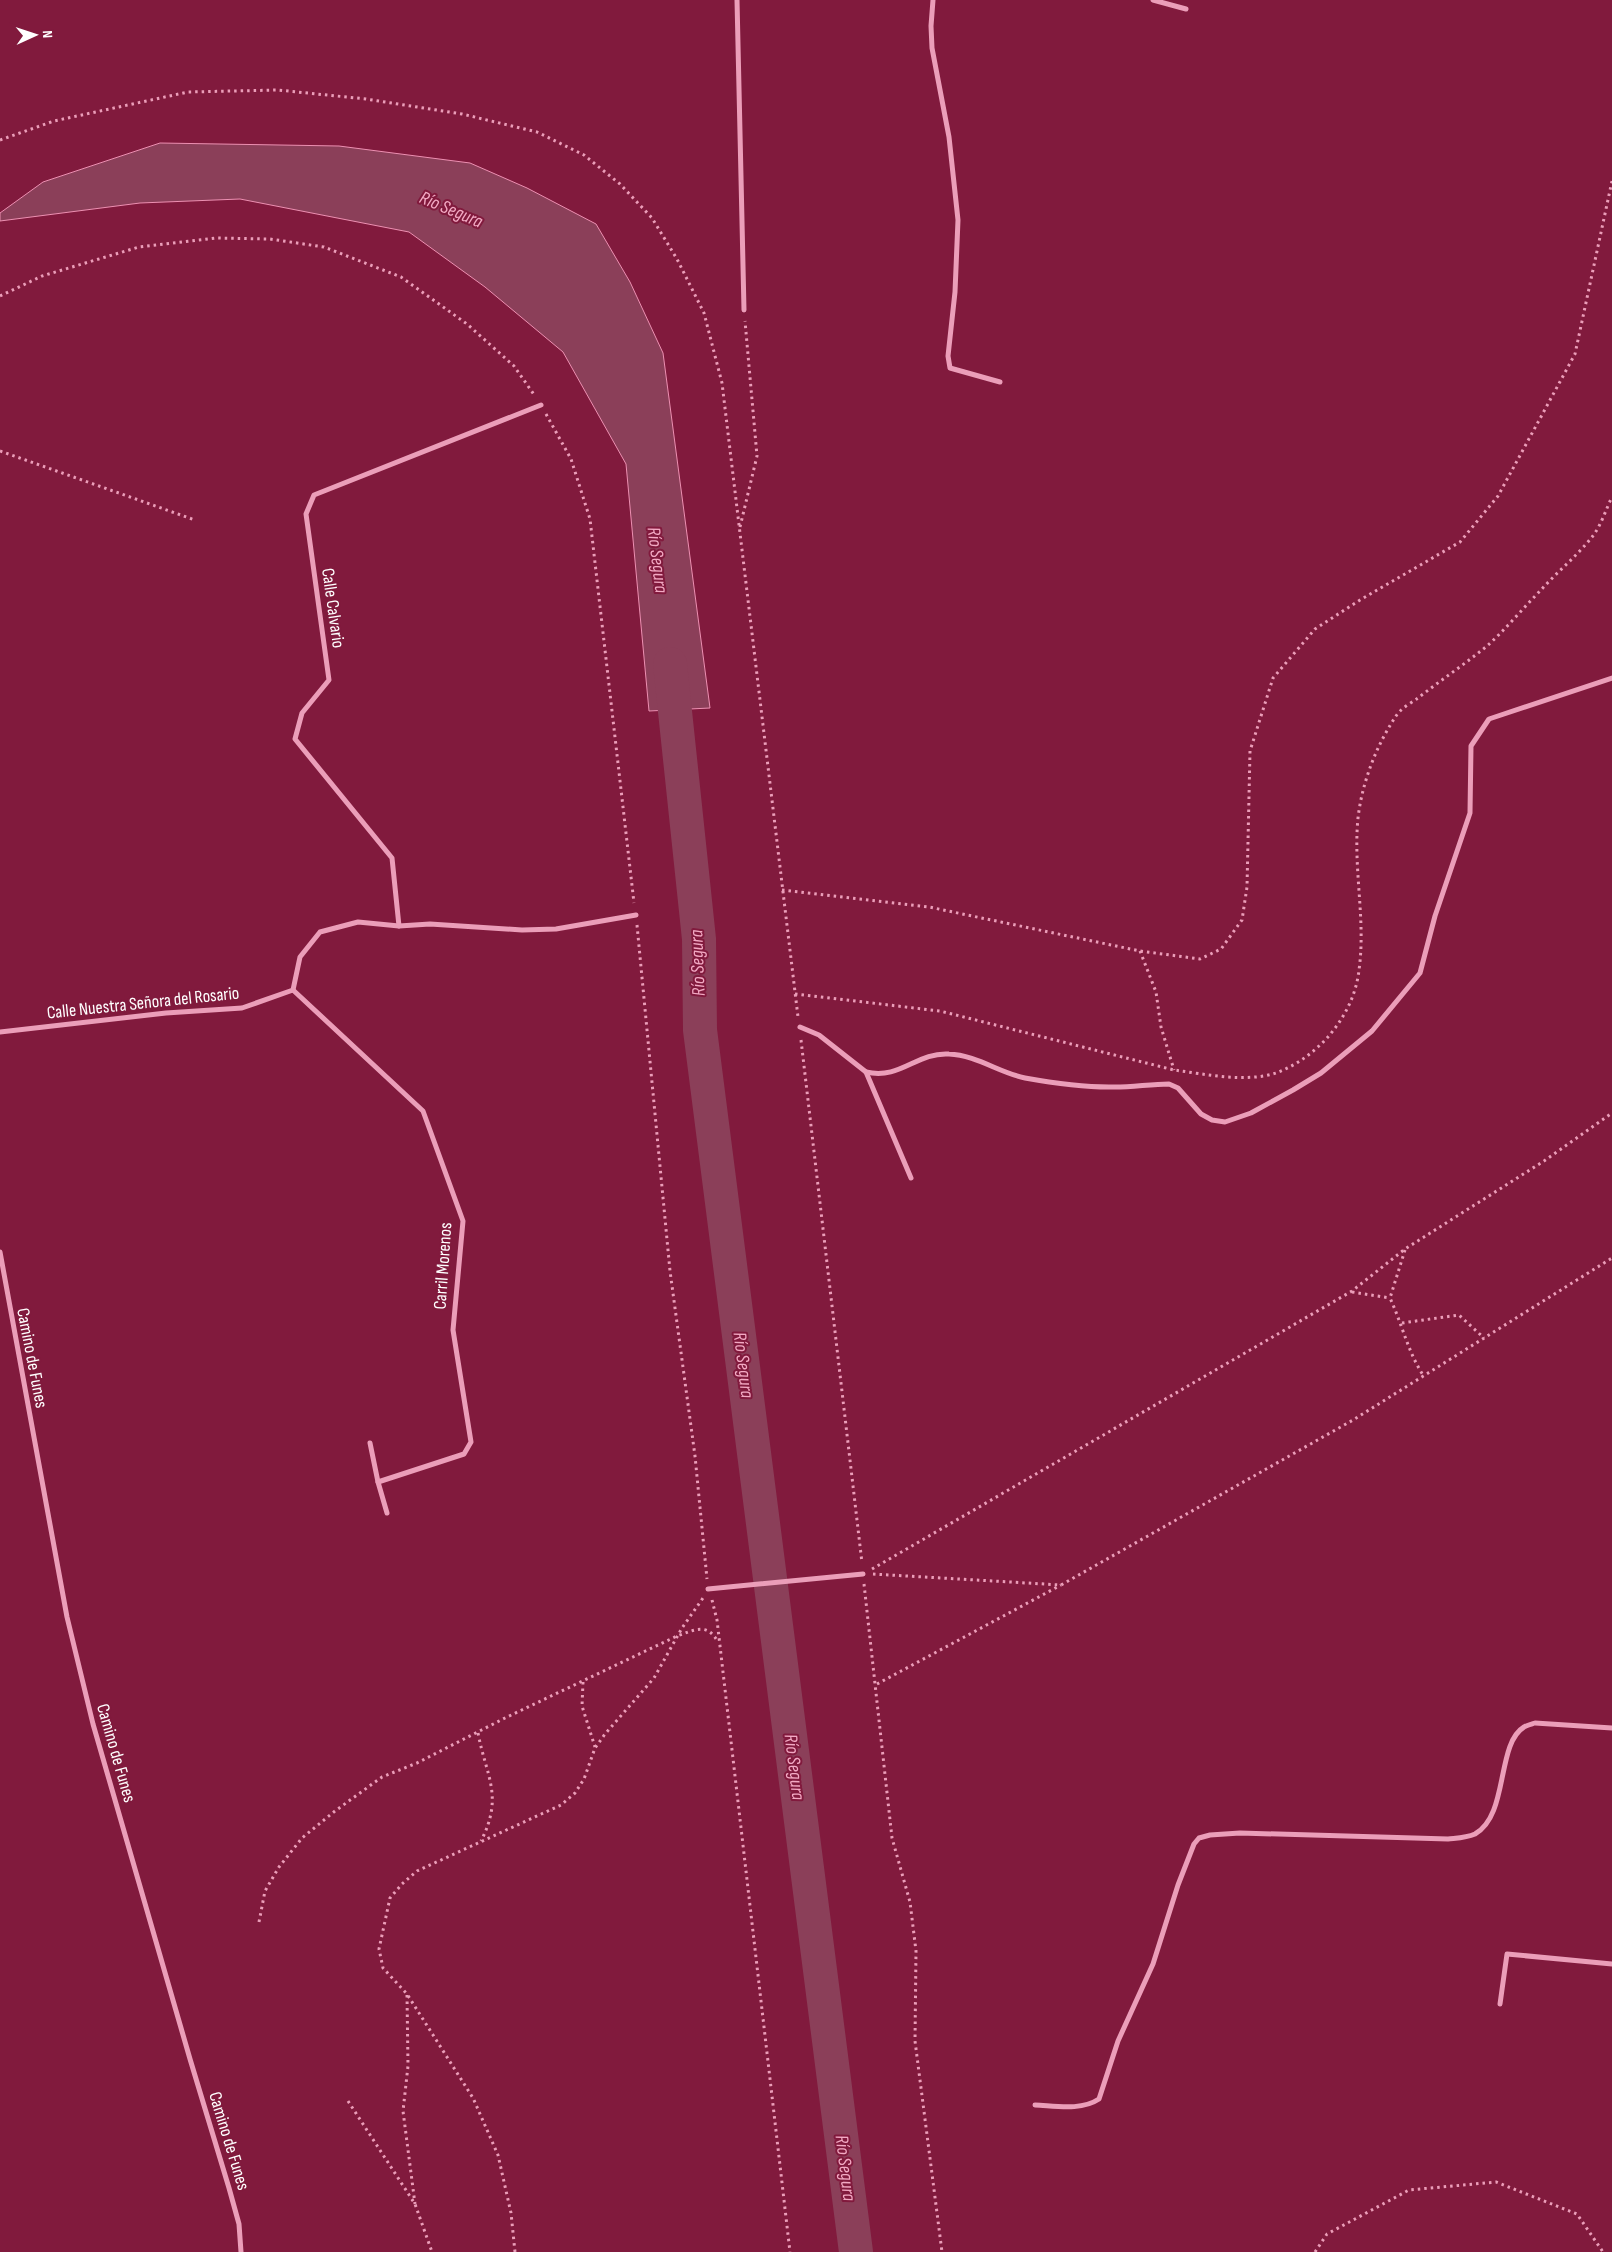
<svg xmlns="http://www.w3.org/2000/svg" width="1612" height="2252" font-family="'Sofia Sans Condensed',sans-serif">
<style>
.water{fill:#8b3f59;stroke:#ed90b2}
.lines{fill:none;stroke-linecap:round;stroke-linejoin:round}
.river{stroke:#8b3f59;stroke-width:34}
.path{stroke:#eb9eb9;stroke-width:3;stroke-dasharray:2.5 4;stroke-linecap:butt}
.street{stroke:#eb9eb9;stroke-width:5}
.labels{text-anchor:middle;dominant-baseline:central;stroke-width:4;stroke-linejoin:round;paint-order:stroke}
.street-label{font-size:18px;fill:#fff;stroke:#811a3d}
.water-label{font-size:19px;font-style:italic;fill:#f2a9c3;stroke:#811a3d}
</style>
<rect width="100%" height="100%" fill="#811a3d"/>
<polygon class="water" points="160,143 339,146 470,163 527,188 596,224 630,282 663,353 710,708 649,711 626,464 563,352 485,287 409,232 240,199 140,203 0,221 0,213 43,182"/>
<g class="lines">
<polyline class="river" points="670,664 699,939 700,1030 856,2252"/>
<g class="path">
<polyline points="0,140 54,121 188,92 278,90 366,99 462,114 537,132 584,155 620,184 652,218 677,259 704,313 722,383 798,1017"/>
<polyline points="0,296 42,276 139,247 216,238 270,239 324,247 401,277 467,324 514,366 535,396"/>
<polyline points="546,414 571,459 590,519 634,903"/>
<polyline points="0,451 195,520"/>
<polyline points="740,527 757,456 745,321"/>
<polyline points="782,890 929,907 1140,951 1200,959 1221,949 1242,920 1247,887 1250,751 1273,678 1315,629 1360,600 1460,542 1498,496 1575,354 1612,181"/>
<polyline points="637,925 670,1271 695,1456 707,1579"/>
<polyline points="1140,951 1156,992 1161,1027 1174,1070"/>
<path d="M795,994L940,1011L1174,1070C1205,1074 1245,1083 1276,1073C1319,1057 1354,1015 1359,970C1366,920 1353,869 1358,818C1362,783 1376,746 1396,716C1401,708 1411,703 1418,698C1441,680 1465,664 1487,646C1506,629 1523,608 1541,590C1557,572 1577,556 1592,537C1601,526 1606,509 1612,497"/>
<polyline points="801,1040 862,1563"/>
<path d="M1405,1250L1390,1298C1402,1324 1408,1352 1423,1375"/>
<polyline points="1352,1292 1390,1298"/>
<polyline points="1402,1323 1459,1315 1484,1338"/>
<polyline points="872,1569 1352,1291 1405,1249 1544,1161 1612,1113"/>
<polyline points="873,1574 1061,1585 1353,1420 1612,1258"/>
<polyline points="864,1584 892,1838 910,1902 916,1951 915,2041 942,2252"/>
<polyline points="712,1600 717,1620 790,2252"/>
<polyline points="583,1682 582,1706 595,1747"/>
<polyline points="877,1684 1061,1585"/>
<path d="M478,1733C486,1776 504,1796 481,1841"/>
<path d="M259,1922L265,1891L279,1867L302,1838L335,1811L382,1777L417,1763L505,1718L677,1636C695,1630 707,1622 718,1642"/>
<polyline points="407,1995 408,2066 403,2111 415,2204"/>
<polyline points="348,2101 415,2204 432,2252"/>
<polyline points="515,2252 511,2213 498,2155 473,2098 407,1994 383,1968 379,1949 390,1898 402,1884 417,1871 561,1805 575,1793 584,1779 595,1748 605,1734 654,1678 682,1628 703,1598"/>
<polyline points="1315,2252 1327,2234 1409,2190 1496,2182 1577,2214 1603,2252"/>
</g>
<g class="street">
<polyline points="737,0 744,310"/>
<polyline points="933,0 931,26 932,48 949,137 958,220 955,292 948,356 950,368 1000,382"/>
<polyline points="1153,0 1186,9"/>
<polyline points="399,926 392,858 295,739 302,713 329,680 306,514 314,495 541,405"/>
<polyline points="293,990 423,1111 463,1221 453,1330 471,1442 464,1454 378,1482"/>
<polyline points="800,1027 819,1035 866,1072 911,1178"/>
<polyline points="0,1032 166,1013 242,1008 293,990 300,957 320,932 358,922 399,926 430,924 522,930 556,929 636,915"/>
<path d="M866,1072C901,1080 916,1052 949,1054C976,1055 1000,1073 1025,1078C1053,1083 1081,1087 1109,1087C1129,1088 1149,1084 1169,1084L1178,1088L1201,1114L1212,1120L1225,1122L1251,1113L1293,1090L1321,1073L1372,1031L1420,973L1435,916L1470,813L1471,746L1489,719L1612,678"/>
<polyline points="0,1252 67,1617 93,1724 190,2059 229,2188 239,2224 241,2252"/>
<polyline points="370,1443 378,1482 387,1513"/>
<polyline points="708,1589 863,1574"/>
<polyline points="1500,2004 1507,1954 1612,1964"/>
<path d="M1035,2105C1056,2106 1081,2111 1099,2099L1118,2041L1153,1964L1178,1885L1194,1844L1199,1838L1210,1835L1240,1833L1448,1839C1457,1838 1466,1838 1475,1834C1509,1815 1496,1744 1524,1727C1527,1725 1532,1724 1535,1723L1612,1728"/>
</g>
</g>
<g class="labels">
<g class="street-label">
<text transform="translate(333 608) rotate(82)">Calle Calvario</text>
<text transform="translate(143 1003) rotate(-6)">Calle Nuestra Señora del Rosario</text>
<text transform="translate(443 1266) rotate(-86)">Carril Morenos</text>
<text transform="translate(32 1358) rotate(79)">Camino de Funes</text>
<text transform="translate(116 1753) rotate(74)">Camino de Funes</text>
<text transform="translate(229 2141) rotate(73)">Camino de Funes</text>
</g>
<g class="water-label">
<text transform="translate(451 210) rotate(23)">Río Segura</text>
<text transform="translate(657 560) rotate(83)">Río Segura</text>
<text transform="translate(698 963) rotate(-92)">Río Segura</text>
<text transform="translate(743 1365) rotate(83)">Río Segura</text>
<text transform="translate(794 1767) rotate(83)">Río Segura</text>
<text transform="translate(845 2168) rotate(83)">Río Segura</text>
</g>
</g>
<g transform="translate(35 35) rotate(87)" stroke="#811a3d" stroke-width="4" paint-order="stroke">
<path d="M0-4L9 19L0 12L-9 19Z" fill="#ffffff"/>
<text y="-8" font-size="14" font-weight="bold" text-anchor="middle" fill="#ffffff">N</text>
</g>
</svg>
